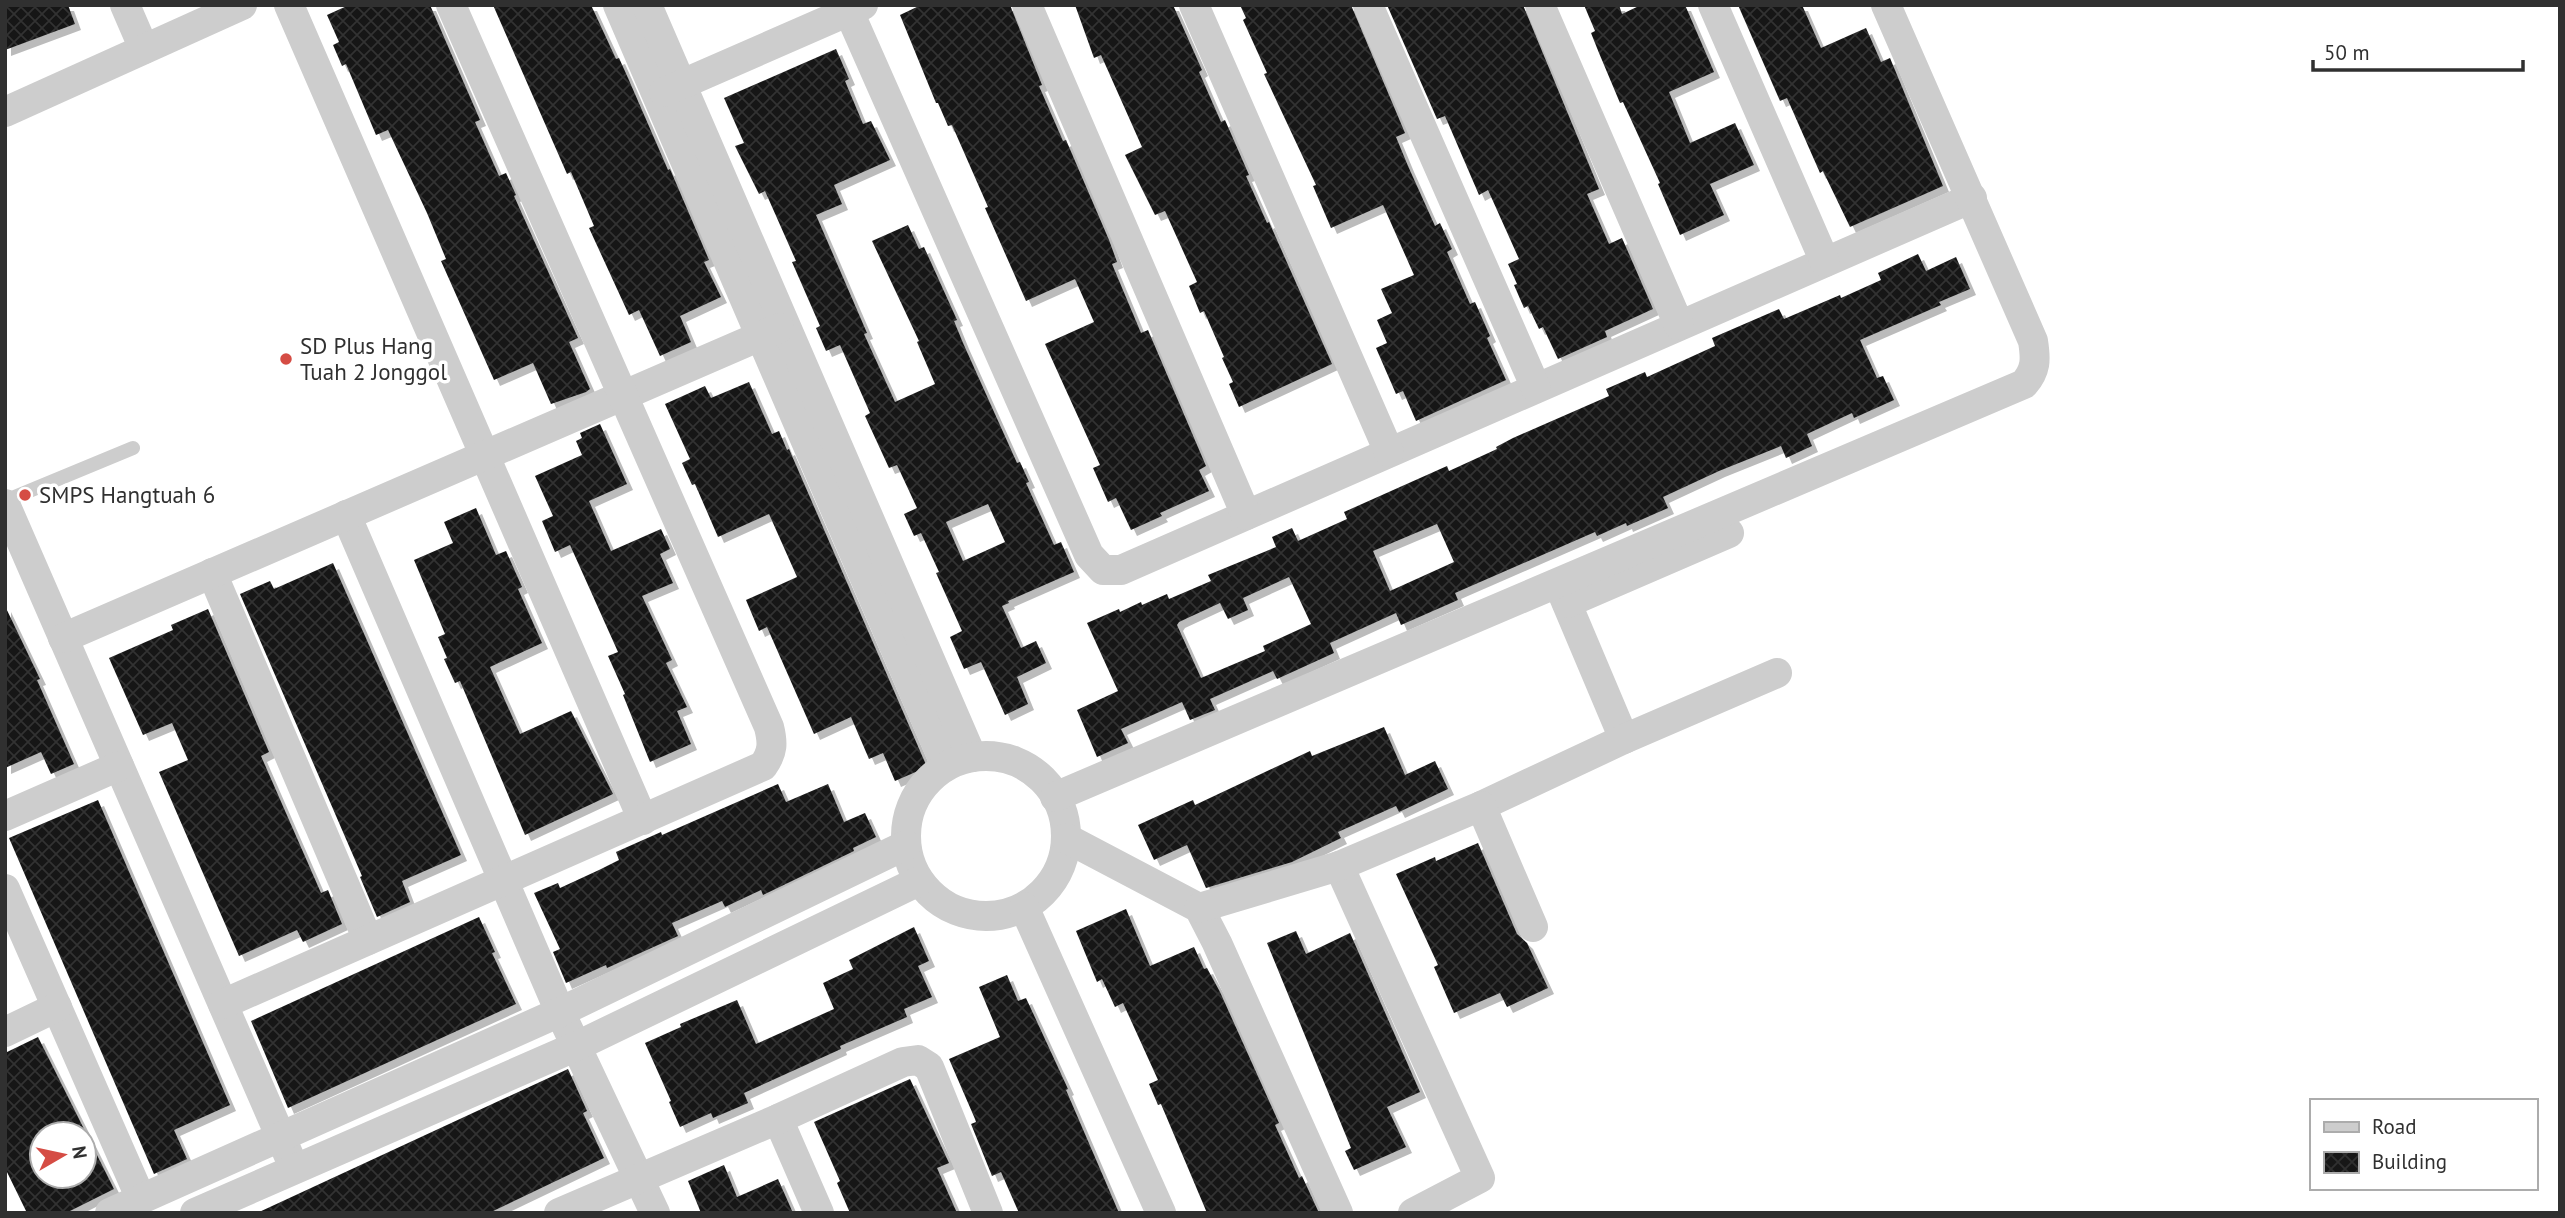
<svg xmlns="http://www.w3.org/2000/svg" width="2565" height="1218" font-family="'PT Sans',sans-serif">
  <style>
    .building { fill: url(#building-cross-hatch); fill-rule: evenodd; filter: url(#shadow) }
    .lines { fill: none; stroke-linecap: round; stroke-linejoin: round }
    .lane { stroke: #cdcdcd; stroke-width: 14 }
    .street { stroke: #cdcdcd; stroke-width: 30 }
    .poi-dot { fill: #d54c44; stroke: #fff; stroke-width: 2.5 }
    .labels { text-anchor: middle; stroke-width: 7; stroke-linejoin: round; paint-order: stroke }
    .poi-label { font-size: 23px; fill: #303030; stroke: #fff; text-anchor: start }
  </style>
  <defs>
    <pattern id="building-cross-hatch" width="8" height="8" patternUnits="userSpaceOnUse" patternTransform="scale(1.75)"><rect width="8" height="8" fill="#171717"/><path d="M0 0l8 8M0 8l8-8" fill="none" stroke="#303030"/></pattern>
    <filter id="shadow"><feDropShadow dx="6" dy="6" stdDeviation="0" flood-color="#0004"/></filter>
  </defs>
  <rect width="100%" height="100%" fill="#fff"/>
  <g class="building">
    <polygon points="5,5 68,5 75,24 5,50"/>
    <polygon points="349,5 430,5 480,120 475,122 499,176 506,173 516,195 514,196 578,338 569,342 590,389 586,392 551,404 533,363 494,380 441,261 446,259 427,213 388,130 376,135 346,64 342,66 333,45 339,42 327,15"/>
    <polygon points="493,5 591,5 616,59 619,58 628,78 668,170 670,169 709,260 704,262 721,297 680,316 691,342 660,356 639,310 629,315 589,228 594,226 571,172 567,174"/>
    <polygon points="921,5 1010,5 1042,85 1039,86 1063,141 1066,140 1109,240 1117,262 1112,264 1141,333 1148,330 1206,466 1199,470 1209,491 1160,513 1162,516 1131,530 1116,498 1108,502 1093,468 1100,465 1045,344 1094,322 1075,279 1026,301 985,208 988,207 952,125 948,126 938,103 936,103 900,15"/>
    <polygon points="1075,5 1173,5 1202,70 1199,72 1221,122 1225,120 1249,175 1246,176 1267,223 1269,222 1332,364 1239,407 1229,384 1233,382 1222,358 1224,357 1204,311 1200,313 1189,286 1197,282 1165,211 1155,215 1125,155 1142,147 1101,55 1094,58"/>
    <polygon points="1240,5 1351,5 1405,133 1396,137 1408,166 1435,226 1440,223 1452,249 1447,252 1470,304 1475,302 1490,336 1487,338 1506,380 1416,421 1403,391 1396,394 1376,348 1387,343 1377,320 1392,313 1381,289 1414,275 1383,205 1331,228 1313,186 1316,185 1264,74 1267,73 1243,20 1246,18"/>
    <polygon points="1387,5 1523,5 1599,189 1587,194 1609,244 1622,238 1653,309 1605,331 1607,337 1558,359 1543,327 1539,329 1528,306 1524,308 1514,285 1517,284 1508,264 1519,259 1488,190 1479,195 1445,116 1437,119"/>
    <polygon points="1584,5 1619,5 1622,14 1641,5 1685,5 1714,72 1669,92 1690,143 1735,123 1754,165 1710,184 1724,215 1680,235 1658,184 1660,183 1623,102 1620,103 1599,53 1591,33 1595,31"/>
    <polygon points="1738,5 1802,5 1821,48 1866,28 1881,62 1890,58 1943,186 1850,227 1823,171 1820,173 1787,98 1780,101"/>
    <path d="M836 49 849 79 845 81 863 124 871 121 890 160 834 185 842 204 816 215 867 333 864 334 895 402 935 384 917 342 919 341 872 241 908 225 919 249 924 247 957 320 954 321 963 343 1017 463 1020 462 1029 482 1026 483 1054 545 1061 542 1074 572 1008 601 1009 603 1002 606 1021 648 1036 641 1046 663 1017 677 1028 704 1005 715 981 662 964 669 950 637 962 631 936 573 939 572 921 533 914 536 904 514 917 508 897 465 889 468 865 416 870 413 840 345 826 351 816 328 820 326 792 262 796 261 765 191 759 194 735 146 744 143 724 98ZM988 504 1005 542 963 561 946 522Z"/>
    <path d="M1918 254 1926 271 1956 257 1970 289 1939 302 1941 305 1860 340 1877 378 1883 376 1894 400 1854 418 1852 413 1807 434 1812 446 1786 458 1781 446 1719 471 1663 497 1668 508 1627 526 1626 523 1597 536 1595 532 1455 593 1458 600 1401 625 1396 613 1330 643 1334 653 1277 679 1273 671 1210 699 1215 710 1190 720 1182 702 1121 729 1128 743 1097 757 1077 710 1118 691 1087 623 1119 609 1120 612 1141 602 1142 605 1167 594 1169 599 1211 581 1208 575 1276 547 1272 537 1292 528 1298 541 1347 519 1344 512 1447 466 1449 471 1497 449 1496 447 1513 438 1609 396 1606 389 1645 372 1647 377 1715 346 1712 338 1779 309 1784 319 1840 295 1841 298 1881 280 1878 273ZM1437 524 1454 562 1390 591 1373 551ZM1289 577 1311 624 1263 646 1265 651 1201 678 1177 625 1179 622 1220 603 1228 619 1248 610 1243 598Z"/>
    <polygon points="749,382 772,434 779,431 787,450 789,449 927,767 895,781 883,753 869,759 851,717 814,734 767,627 759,631 746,600 797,577 769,514 718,537 695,484 692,485 682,463 690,459 665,404 705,386 711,398"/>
    <polygon points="600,424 627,484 589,501 611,551 661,529 670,549 660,554 673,583 642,596 672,660 666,663 687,707 677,711 691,744 650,762 623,695 625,694 608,656 618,652 570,545 555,552 542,521 553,516 535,476 582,455 576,441 582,438 580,433"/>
    <polygon points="476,508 496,555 506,551 522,587 518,589 542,643 490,667 520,734 571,711 613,794 525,835 460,681 455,683 444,659 447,658 438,637 445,634 414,560 453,543 444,522"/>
    <polygon points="333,563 461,855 402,881 410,902 377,917 360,877 362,876 240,594 270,581 274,589"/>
    <polygon points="5,606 40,679 37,680 74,764 51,774 41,752 5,768"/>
    <polygon points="208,609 269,752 261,756 321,893 328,890 342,924 303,942 297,930 239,956 159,772 188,760 172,723 143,735 109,658 173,630 171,625"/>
    <polygon points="1384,727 1405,775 1435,761 1448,789 1399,812 1396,806 1338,832 1341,838 1292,862 1206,888 1187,845 1154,860 1138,825 1193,800 1195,805 1310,751 1312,756"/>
    <polygon points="778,784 786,802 828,784 844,822 865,813 876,837 853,848 854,851 763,895 761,890 725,907 722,901 672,923 678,936 607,968 606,965 566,983 553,952 560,949 534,893 558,883 560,888 599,870 619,860 616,852 661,832 662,835"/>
    <polygon points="98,800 230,1105 174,1130 187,1159 154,1174 9,838"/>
    <polygon points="1478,843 1517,934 1527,943 1548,988 1507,1007 1500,993 1454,1013 1434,967 1438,965 1396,874 1435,857 1436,861"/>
    <polygon points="1126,909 1150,966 1194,947 1204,969 1207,968 1220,992 1279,1123 1275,1125 1299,1178 1302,1176 1319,1213 1207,1213 1161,1104 1158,1105 1149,1084 1158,1080 1123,1003 1115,1007 1102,979 1097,982 1076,931"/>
    <polygon points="479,917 495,952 492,953 516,1004 288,1108 251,1021"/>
    <polygon points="914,927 929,961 918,966 932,997 904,1009 907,1017 840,1046 841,1049 744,1093 748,1103 713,1118 711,1113 680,1127 669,1102 671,1101 645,1043 681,1027 680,1024 737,1000 756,1044 834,1009 823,983 853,969 849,960"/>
    <polygon points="1296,931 1306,954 1350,933 1420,1092 1387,1107 1406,1147 1354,1170 1345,1151 1351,1148 1267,943"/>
    <polygon points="1007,975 1018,1001 1026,998 1068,1089 1066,1090 1119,1213 1019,1213 1001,1172 992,1176 971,1124 976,1122 975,1119 949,1059 1000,1037 979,987"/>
    <path d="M38 1037 114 1189 66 1213H27L5 1168V1053ZM42 1134H84V1176H42Z"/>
    <polygon points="568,1069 587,1111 583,1113 604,1158 489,1213 257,1213"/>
    <polygon points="910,1079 949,1163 937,1168 957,1213 850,1213 837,1183 840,1181 814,1122"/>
    <polygon points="724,1165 737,1197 778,1179 793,1213 701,1213 688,1181"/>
  </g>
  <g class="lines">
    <polyline class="lane" points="5,501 133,448"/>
    <g class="street">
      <polyline points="125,5 144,49"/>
      <polyline points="289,5 643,820"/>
      <polyline points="618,5 946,766"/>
      <polyline points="647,5 972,757"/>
      <polyline points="846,5 1089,555 1103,570 1121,570 1972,198"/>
      <polyline points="1027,5 1246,515"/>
      <polyline points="1194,5 1389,452"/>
      <polyline points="1368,5 1536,388"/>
      <polyline points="1540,5 1679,325"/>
      <polyline points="1713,5 1825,262"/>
      <polyline points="664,92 863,5"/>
      <polyline points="5,112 242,5"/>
      <polyline points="5,504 289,1156"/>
      <polyline points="346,515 560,1012 655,1213"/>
      <polyline points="212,573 368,940"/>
      <polyline points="1559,585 1624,739"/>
      <polyline points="1567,603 1729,533"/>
      <polyline points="63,638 779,328"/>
      <circle cx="986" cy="836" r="80"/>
      <path d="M1055 797 2024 384C2036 370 2036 360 2033 341L1886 5"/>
      <polyline points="1481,806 1624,739 1777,673"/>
      <polyline points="5,816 119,766"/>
      <polyline points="1066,838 1199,908 1217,943 1338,1213"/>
      <polyline points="1339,866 1480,1178 1413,1213"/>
      <polyline points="5,889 141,1199"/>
      <polyline points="1024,907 1161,1213"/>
      <polyline points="1199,908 1339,866 1481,806 1533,927"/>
      <path d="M223 1004 763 766C773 752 773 743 769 727L451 5"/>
      <polyline points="5,1032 57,1007"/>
      <polyline points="778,1119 819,1213"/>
      <polyline points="110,1213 560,1012 906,845"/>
      <polyline points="195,1213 577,1046 919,881"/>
      <polyline points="559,1213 778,1119 903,1062 918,1060 929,1067 988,1213"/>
    </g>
  </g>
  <g class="poi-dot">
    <circle cx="286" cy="359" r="7"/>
    <circle cx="25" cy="495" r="7"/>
  </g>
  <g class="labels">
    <g class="poi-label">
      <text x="300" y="354">SD Plus Hang<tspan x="300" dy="26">Tuah 2 Jonggol</tspan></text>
      <text x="39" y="503">SMPS Hangtuah 6</text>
    </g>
  </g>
  <rect width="2565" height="1218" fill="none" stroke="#303030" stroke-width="14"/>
  <rect x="2310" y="1099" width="228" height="91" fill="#ffffff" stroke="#acacac" stroke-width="2"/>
  <rect x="2324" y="1122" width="35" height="10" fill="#cdcdcd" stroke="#acacac" stroke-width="2"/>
  <text x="2372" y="1134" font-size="21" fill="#303030">Road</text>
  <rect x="2324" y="1152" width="35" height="21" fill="url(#building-cross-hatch)" stroke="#acacac" stroke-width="2"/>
  <text x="2372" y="1169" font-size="21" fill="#303030">Building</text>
  <g transform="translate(63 1155) rotate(81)"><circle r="33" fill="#ffffff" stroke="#acacac" stroke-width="2"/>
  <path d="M0-5L12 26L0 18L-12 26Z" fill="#d54c44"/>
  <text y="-10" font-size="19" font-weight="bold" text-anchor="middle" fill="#303030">N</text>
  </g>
  <path d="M2313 60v10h210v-10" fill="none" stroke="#303030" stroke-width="3.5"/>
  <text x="2324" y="60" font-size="21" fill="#303030" stroke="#ffffff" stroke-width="5" paint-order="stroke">50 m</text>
</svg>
